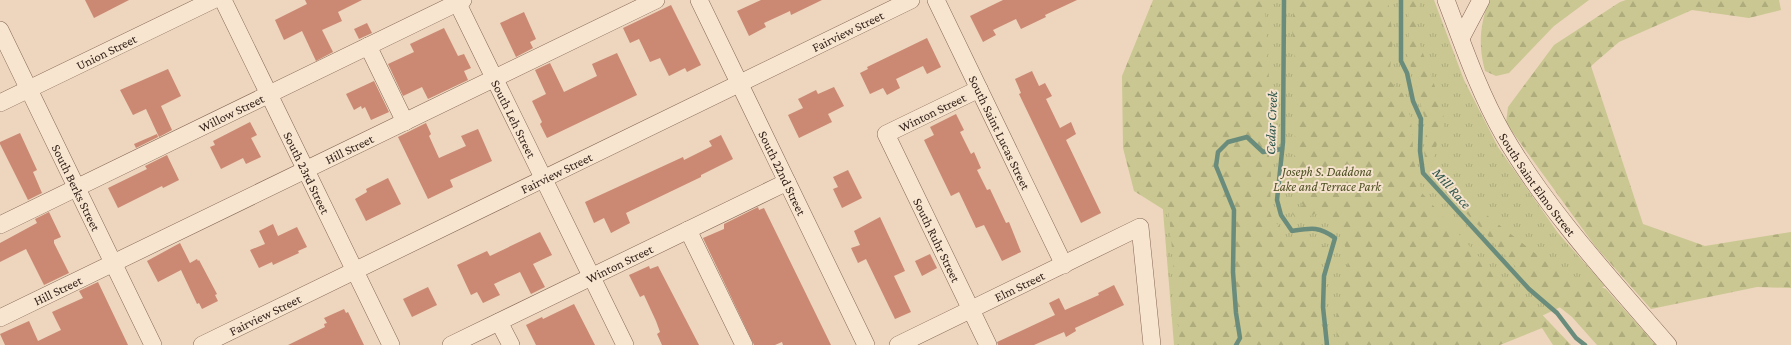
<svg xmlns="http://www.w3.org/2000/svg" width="1791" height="345" font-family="'Crimson Pro',serif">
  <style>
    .grass { fill: url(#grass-tufts) }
    .forest { fill: url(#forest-firs) }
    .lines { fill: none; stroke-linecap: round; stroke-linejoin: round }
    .stream { stroke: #698c7c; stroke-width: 4.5 }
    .building { fill: #cb8873 }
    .minor-casing { stroke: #856757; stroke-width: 18 }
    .minor { stroke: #f8e5d0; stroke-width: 17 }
    .labels { text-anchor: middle; stroke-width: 4; stroke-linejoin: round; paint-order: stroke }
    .street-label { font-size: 13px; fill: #34231b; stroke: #f5e2cd }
    .park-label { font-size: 13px; font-style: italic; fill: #4d5022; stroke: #f5e2cd }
    .water-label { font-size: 14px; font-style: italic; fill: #2b544a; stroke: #f5e2cd }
  </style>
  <defs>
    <pattern id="grass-tufts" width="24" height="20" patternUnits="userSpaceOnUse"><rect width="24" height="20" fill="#cac792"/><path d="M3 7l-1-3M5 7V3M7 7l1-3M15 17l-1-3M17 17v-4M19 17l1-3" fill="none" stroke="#aeab7d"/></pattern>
    <pattern id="forest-firs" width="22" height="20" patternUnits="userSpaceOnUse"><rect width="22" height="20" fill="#cac792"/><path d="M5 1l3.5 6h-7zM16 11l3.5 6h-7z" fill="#aeab7d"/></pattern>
  </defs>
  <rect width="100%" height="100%" fill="#edd6bd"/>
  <polygon class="grass" points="1165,0 1434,0 1464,80 1498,147 1558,233 1605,286 1480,345 1174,345 1160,174"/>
  <g class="forest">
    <polygon points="1153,0 1264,0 1272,126 1269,156 1271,172 1270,213 1273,220 1282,229 1283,238 1306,238 1326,247 1318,270 1320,345 1180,345 1169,213 1134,191 1123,148 1122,76"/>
    <polygon points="1294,0 1371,0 1377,3 1378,0 1388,0 1393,38 1389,80 1403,94 1411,120 1414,161 1422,193 1488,267 1529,301 1571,345 1553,345 1542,328 1500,345 1339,345 1335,323 1349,257 1335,220 1316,213 1298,222 1292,213 1303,205 1295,194 1294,146 1298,94 1292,29"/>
    <polygon points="1408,0 1421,0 1416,21 1420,45 1443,109 1444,128 1437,143 1431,171 1441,183 1475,206 1554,268 1606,289 1656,345 1597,345 1572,317 1533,286 1480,227 1433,180 1426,169 1424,150 1427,127 1406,49 1409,37"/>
    <path d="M1489 0H1589L1554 26 1509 73 1496 76 1485 71C1478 45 1480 25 1489 0Z"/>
    <polygon points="1626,0 1779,0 1781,10 1749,18 1692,10 1619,42 1591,66 1643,224 1705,246 1791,232 1791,288 1757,287 1651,309 1595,246 1506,123 1508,107 1554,45 1620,2"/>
  </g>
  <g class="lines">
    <g class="stream">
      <path d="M1284 0 1283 142 1277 200 1281 215 1292 231C1311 228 1319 226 1335 238L1324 276 1323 307 1327 345"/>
      <polyline points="1401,0 1401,61 1407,73 1413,101 1421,119 1420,151 1423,173 1529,289 1557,313 1576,338 1585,345"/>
      <polyline points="1236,345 1240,338 1236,313 1233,272 1234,210 1216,166 1218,152 1228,142 1247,137 1263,152 1282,149"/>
    </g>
  </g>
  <g class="building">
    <polygon points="85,0 129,0 94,18"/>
    <polygon points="305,0 362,0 338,12 342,21 322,30 333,52 316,61 302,31 284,40 275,20 307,4"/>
    <polygon points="761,0 822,0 791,15 790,11 764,23 766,27 749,36 737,11"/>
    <polygon points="1003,0 1077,0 1045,15 1046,17 1021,29 1016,19 993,30 996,35 983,42 970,16"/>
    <polygon points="671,5 701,65 687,72 685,68 669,76 660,58 650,62 639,39 630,43 623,28"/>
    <polygon points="524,12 536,39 530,42 533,48 516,57 500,23"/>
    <polygon points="367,23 372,33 359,39 354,29"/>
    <polygon points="444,28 458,56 464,54 471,68 464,71 468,80 428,99 422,87 403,96 388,64 414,52 410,44"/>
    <polygon points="927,38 941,67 927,74 923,66 896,79 900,88 887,95 883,88 870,94 860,73 868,69 867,67"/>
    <polygon points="617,53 637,95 547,138 540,124 542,122 532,101 546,94 535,70 550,63 564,92 597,76 592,64"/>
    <polygon points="168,69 181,96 161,106 172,130 159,137 146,109 133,115 120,90"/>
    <polygon points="1032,71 1039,86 1045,83 1052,96 1046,99 1060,128 1071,122 1076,134 1066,140 1101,213 1081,223 1019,94 1021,93 1015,79"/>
    <polygon points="374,81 389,112 371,120 365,107 362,109 361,106 354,110 346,94"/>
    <polygon points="834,87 844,106 828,114 832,122 799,138 788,115 803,108 798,99 816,90 818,94"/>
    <polygon points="956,114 964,130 960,132 971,154 974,152 981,168 977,170 987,190 990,189 1006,223 1009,222 1021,252 1002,261 984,225 976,228 959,192 951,196 924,140 934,135 930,127"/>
    <polygon points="250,122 257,135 251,138 261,157 246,164 243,158 221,169 210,147 215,145 213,141"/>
    <polygon points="426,123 431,134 429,136 439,158 466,146 461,136 478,129 492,161 450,180 453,187 428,199 398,137"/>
    <polygon points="20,133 37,170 33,172 42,193 28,200 0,144 0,142"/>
    <polygon points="157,134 158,137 136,148 134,144"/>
    <polygon points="721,135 733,159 701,175 701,177 626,213 630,223 611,233 604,218 594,223 585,202 683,157 684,160 712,146 709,141"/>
    <polygon points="167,155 179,180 163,188 162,186 118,208 108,188 147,169 145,166"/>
    <polygon points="848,170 862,198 842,208 833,189 838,187 833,177"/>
    <polygon points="388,178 401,204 366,221 355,199 367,192 366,189"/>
    <polygon points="758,207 759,210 764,208 831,345 783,345 782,342 775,345 754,345 703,238 724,229 724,224"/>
    <polygon points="49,212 61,237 54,240 54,243 69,273 44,285 26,249 0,262 0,243 37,223 35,219"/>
    <polygon points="880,217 905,271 894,276 911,312 895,319 866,259 858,263 851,248 860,245 854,231"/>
    <polygon points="273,224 278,236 297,227 307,247 298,251 299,253 273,265 272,262 259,268 250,250 265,244 259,231"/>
    <polygon points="540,232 552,255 533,264 545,287 531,294 520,272 494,284 500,295 483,303 477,292 471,295 457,265 487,251 490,256"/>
    <polygon points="180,243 190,263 197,259 198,261 199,260 217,294 215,295 218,301 202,309 199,303 197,304 181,270 158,282 147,261"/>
    <polygon points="930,254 937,268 922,276 915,261"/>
    <polygon points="649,266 650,269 658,266 699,345 662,345 657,334 660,332 656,321 644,295 640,297 629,275"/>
    <polygon points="98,282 128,345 5,345 0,334 29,321 38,341 61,330 52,312 83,298 79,291"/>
    <polygon points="1114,285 1124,305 1075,328 1076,331 1066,337 1064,332 1034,345 998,345 997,342 1055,315 1049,303 1059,298 1065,310 1099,295 1098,293"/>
    <polygon points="428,287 437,305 412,317 403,299"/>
    <polygon points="574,304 595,345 536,345 526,325 542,317 543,319"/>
    <polygon points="344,309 346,313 348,312 364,345 288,345 325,327 324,324 327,323 324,318"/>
  </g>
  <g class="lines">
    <defs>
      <g id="minor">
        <path id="s1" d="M223 0 391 345"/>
        <path id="s2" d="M456 0 625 345"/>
        <path id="s3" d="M699 0 866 345"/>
        <path id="s4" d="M936 0 1064 265"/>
        <path id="s5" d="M1446 0C1463 45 1479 92 1503 134 1547 210 1611 279 1668 345"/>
        <path id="s6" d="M0 30 153 345"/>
        <polyline points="1461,38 1481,0"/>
        <polyline points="368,46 405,122"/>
        <path id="s7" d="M979 89 886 134 988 345"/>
        <path id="s8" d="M0 103 213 0"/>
        <path id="s9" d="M0 225 463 0"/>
        <polyline points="688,230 744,345"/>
        <path id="s10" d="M0 318 656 0"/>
        <polyline points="499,322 511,345"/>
        <path id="s11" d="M202 345 911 0"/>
        <path id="s12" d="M451 345 787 182"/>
        <path id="s13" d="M898 345 1140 227 1152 345"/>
      </g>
    </defs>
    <use href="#minor" class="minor-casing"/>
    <use href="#minor" class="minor"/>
  </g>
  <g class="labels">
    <g class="street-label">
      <text dy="5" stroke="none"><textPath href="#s11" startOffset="718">Fairview Street</textPath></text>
      <text dy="5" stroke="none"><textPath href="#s8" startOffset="118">Union Street</textPath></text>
      <text dy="5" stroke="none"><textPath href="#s9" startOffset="257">Willow Street</textPath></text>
      <text transform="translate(932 112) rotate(-26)" y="5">Winton Street</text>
      <text dy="5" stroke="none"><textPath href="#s2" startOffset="132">South Leh Street</textPath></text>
      <text dy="5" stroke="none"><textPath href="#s4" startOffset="147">South Saint Lucas Street</textPath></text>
      <text dy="5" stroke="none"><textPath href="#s10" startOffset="388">Hill Street</textPath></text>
      <text dy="5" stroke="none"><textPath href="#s1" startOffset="192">South 23rd Street</textPath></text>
      <text dy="5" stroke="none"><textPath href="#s11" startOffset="394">Fairview Street</textPath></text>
      <text dy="5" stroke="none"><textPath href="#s3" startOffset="192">South 22nd Street</textPath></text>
      <text dy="5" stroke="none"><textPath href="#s5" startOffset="207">South Saint Elmo Street</textPath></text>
      <text dy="5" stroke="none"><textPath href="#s6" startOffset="175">South Berks Street</textPath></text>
      <text dy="5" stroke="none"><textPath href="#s7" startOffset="221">South Ruhr Street</textPath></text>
      <text dy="5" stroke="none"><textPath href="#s12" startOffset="187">Winton Street</textPath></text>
      <text dy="5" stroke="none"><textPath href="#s13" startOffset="135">Elm Street</textPath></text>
      <text dy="5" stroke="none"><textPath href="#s10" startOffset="64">Hill Street</textPath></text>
      <text dy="5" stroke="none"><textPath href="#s11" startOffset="70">Fairview Street</textPath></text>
    </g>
    <g class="park-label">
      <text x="1327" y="176">Joseph S. Daddona<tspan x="1327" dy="15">Lake and Terrace Park</tspan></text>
    </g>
    <g class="water-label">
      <text transform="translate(1271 123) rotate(-88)" y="5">Cedar Creek</text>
      <text transform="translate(1452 188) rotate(48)" y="5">Mill Race</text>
    </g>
  </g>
</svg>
